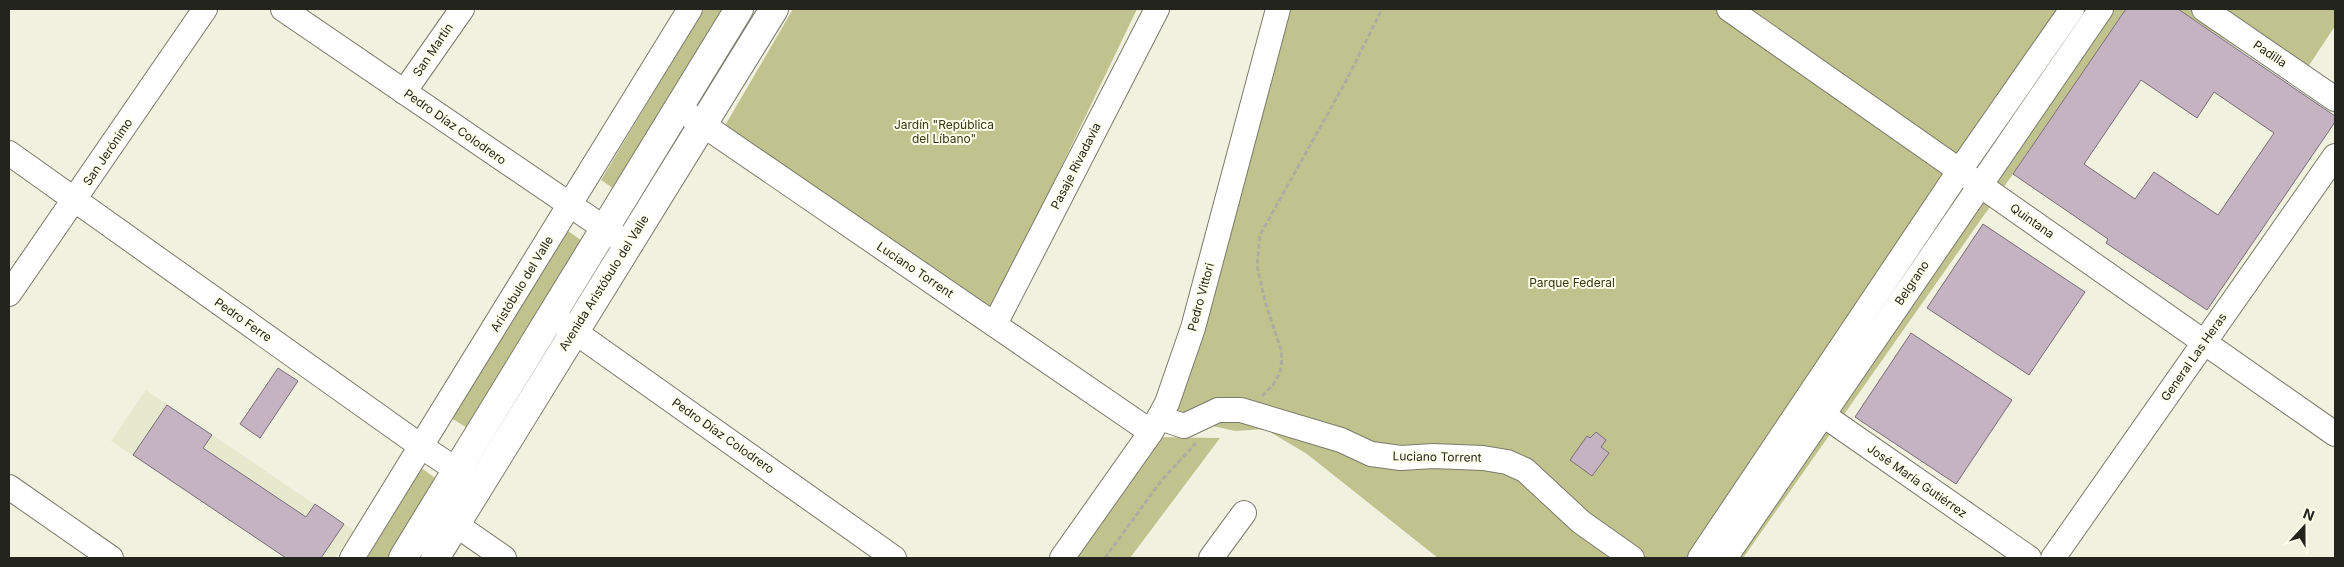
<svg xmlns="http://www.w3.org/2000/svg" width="2344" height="567" font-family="Inter,sans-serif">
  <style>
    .built { fill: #e7e9ce }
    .green { fill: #c1c38f }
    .building { fill: #c4b4c1; stroke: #7b6d79; fill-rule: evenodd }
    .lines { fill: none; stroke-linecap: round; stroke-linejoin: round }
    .minor-casing { stroke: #7a7b6a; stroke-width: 26 }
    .major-casing { stroke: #7a7b6a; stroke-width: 30 }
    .path { stroke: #adae9f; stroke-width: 3; stroke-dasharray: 5 2.5; stroke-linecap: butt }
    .minor { stroke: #fff; stroke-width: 24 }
    .major { stroke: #fff; stroke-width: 28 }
    .labels { text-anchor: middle; stroke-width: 4; stroke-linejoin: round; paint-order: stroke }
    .street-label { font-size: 12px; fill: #23241d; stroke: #fdffeb }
    .park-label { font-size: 12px; fill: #353513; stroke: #fdffeb }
  </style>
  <rect width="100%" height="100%" fill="#f0f1de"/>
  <polygon class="built" points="146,390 354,531 335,558 286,558 111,441"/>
  <g class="green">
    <polygon points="704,9 725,9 617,191 601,180"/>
    <polygon points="793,9 1137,9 992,311 723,129"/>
    <polygon points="1285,9 2126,9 2013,174 1743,558 1438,558 1307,454 1265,429 1235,431 1168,416"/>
    <polygon points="2178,9 2335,9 2335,26 2306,70 2242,51"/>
    <polygon points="568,231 585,243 469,429 451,418"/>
    <polygon points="1156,437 1220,438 1130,558 1068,558"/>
    <polygon points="421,468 438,480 388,558 364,558"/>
  </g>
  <g class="building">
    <path d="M2126 9H2178L2335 116V122L2207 310 2106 243 2108 239 2013 174ZM2141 80 2197 118 2214 92 2274 133 2218 215 2154 172 2135 199 2084 164Z"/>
    <polygon points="1983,224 2085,292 2029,375 1927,308"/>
    <polygon points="1911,333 2012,400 1956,484 1855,417"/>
    <polygon points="278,368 298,381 260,438 240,424"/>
    <polygon points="167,405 212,435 203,448 306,517 315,504 344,524 321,558 286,558 133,455"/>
    <polygon points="1596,432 1606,440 1601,447 1609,453 1592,476 1570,460 1587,436 1590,438"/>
  </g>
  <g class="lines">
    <defs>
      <g id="minor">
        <polyline points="283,9 620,239"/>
        <polyline points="1729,9 2335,434"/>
        <polyline points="2204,9 2335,99"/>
        <polyline points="404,92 462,9"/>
        <polyline points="689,115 1151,432"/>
        <polyline points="9,153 422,447 472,480"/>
        <polyline points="9,294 205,9"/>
        <polyline points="561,322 894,558"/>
        <polyline points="995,324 1157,9"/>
        <polyline points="1809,405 2029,558"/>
        <polyline points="1160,418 1184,426 1218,410 1241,410 1341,440 1371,454 1401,458 1433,456 1483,458 1507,462 1525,470 1581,522 1632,558"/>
        <polyline points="9,487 111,558"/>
        <polyline points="442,515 504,558"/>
        <polyline points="352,558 690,9"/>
        <polyline points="1062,558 1151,432 1167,403 1193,328 1278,9"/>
        <polyline points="1211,558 1244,513"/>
        <polyline points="1700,558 1960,170 2072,9"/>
        <polyline points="1725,558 2101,9"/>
        <polyline points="2053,558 2335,156"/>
      </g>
      <g id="major">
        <polyline points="403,558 739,9"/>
        <polyline points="435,558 774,9"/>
      </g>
    </defs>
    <use href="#minor" class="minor-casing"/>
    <use href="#major" class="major-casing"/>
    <g class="path">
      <polyline points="1262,396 1273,385 1280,373 1282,359 1281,350 1265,301 1257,266 1260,235 1346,81 1382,9"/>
      <polyline points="1105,558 1161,481 1196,443"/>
    </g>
    <use href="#minor" class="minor"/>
    <use href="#major" class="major"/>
  </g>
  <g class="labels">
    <g class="street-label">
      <text transform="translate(433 50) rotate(-56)" y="4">San Martín</text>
      <text transform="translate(2270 54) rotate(34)" y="4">Padilla</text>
      <text transform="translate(455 127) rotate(35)" y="4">Pedro Díaz Colodrero</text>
      <text transform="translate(108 152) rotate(-56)" y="4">San Jerónimo</text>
      <text transform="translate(1076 166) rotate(-63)" y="4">Pasaje Rivadavia</text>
      <text transform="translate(2032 221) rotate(35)" y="4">Quintana</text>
      <text transform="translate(915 270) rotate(34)" y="4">Luciano Torrent</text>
      <text transform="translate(604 283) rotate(-58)" y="4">Avenida Aristóbulo del Valle</text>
      <text transform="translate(1912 283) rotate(-56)" y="4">Belgrano</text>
      <text transform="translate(522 284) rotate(-59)" y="4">Aristóbulo del Valle</text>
      <text transform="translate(1201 297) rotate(-75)" y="4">Pedro Vittori</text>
      <text transform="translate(243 320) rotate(35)" y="4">Pedro Ferre</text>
      <text transform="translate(2194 357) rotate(-55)" y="4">General Las Heras</text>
      <text transform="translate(723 436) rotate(35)" y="4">Pedro Díaz Colodrero</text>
      <text transform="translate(1437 457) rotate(1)" y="4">Luciano Torrent</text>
      <text transform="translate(1917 481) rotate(35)" y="4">José María Gutiérrez</text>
    </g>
    <g class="park-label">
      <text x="944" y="129">Jardín "República<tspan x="944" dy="14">del Líbano"</tspan></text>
      <text x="1572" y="287">Parque Federal</text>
    </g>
  </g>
  <rect width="2344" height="567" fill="none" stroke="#23241d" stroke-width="20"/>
  <g transform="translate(2304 527) rotate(21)" stroke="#fdffeb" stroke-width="4" paint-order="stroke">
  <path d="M0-4L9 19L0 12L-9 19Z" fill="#23241d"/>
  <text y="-8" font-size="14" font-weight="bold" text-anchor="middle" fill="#23241d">N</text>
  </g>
</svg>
